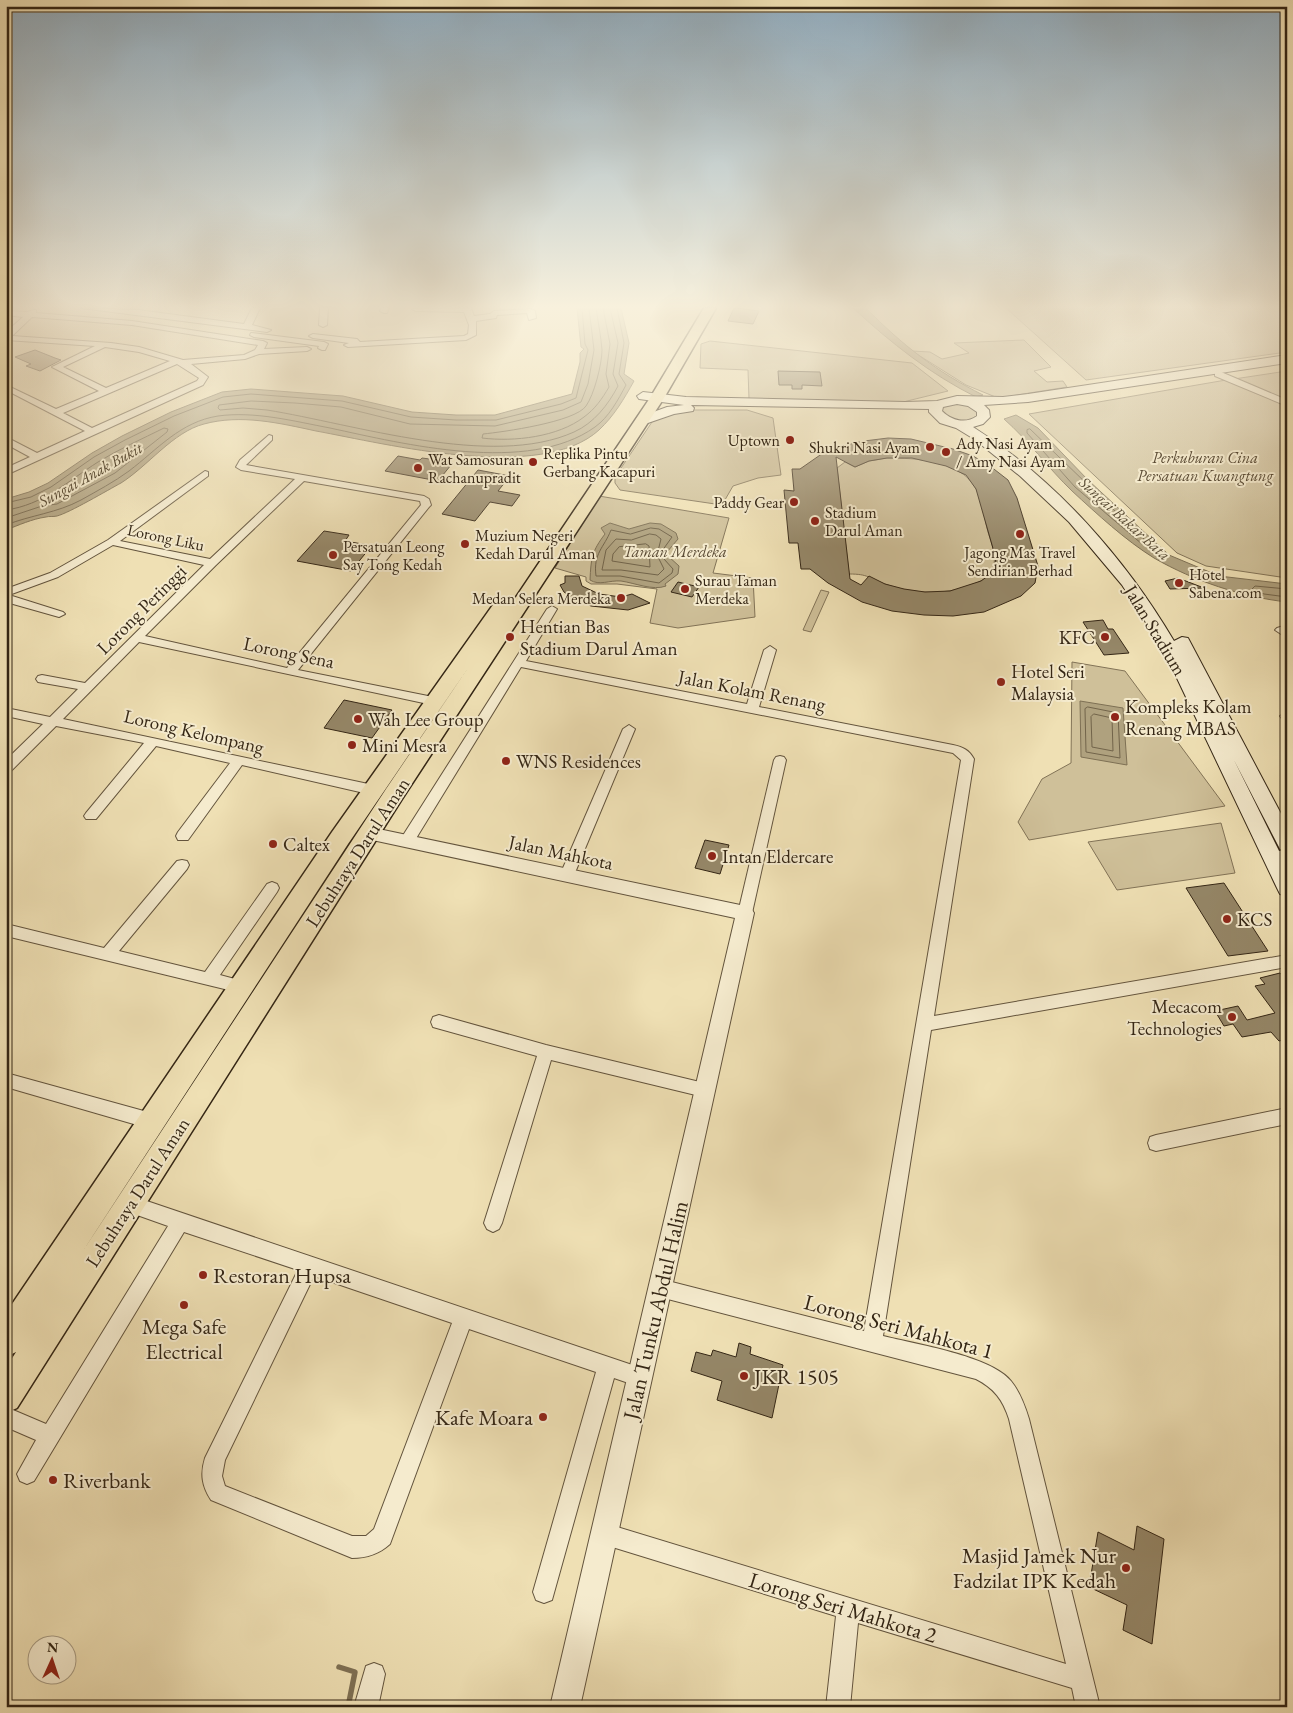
<svg xmlns="http://www.w3.org/2000/svg" width="1293" height="1713" font-family="'EB Garamond',serif">
  <style>
    .green { fill: #cfc099; stroke: #827357 }
    .water { fill: #afa17e; stroke: #7e7054 }
    .lines { fill: none; stroke-linecap: round; stroke-linejoin: round }
    .shore { stroke: #72644a; stroke-width: 1 }
    .stream { stroke: #7e7054; stroke-width: 5.5 }
    .building { fill: #958768; stroke: #342615; fill-rule: evenodd }
    .minor-casing { stroke: #63543d; stroke-width: 2 }
    .tertiary-casing { stroke: #63543d; stroke-width: 2 }
    .secondary-casing { stroke: #342615; stroke-width: 2 }
    .primary-casing { stroke: #342615; stroke-width: 3 }
    .minor { fill: #f5ebce; fill-rule: evenodd }
    .tertiary { fill: #f5ebce; fill-rule: evenodd }
    .secondary { fill: #f5ebce; fill-rule: evenodd }
    .primary { fill: #efe0b4; fill-rule: evenodd }
    .poi-dot { fill: #8f2418; stroke: #f5ebce; stroke-width: 2 }
    .labels { text-anchor: middle; stroke-width: 4; stroke-linejoin: round; paint-order: stroke }
    .far-poi-label { font-size: 16px; fill: #342615; stroke: #f5ebce; text-anchor: start }
    .far-park-label { font-size: 16px; font-style: italic; fill: #5b4c36; stroke: #f5ebce }
    .far-water-label { font-size: 16px; font-style: italic; fill: #594b34; stroke: #f5ebce }
    .far-street-label { font-size: 16px; fill: #342615; stroke: #f5ebce }
    .street-label { font-size: 19px; fill: #342615; stroke: #f5ebce }
    .poi-label { font-size: 19px; fill: #342615; stroke: #f5ebce; text-anchor: start }
    .near-poi-label { font-size: 22px; fill: #342615; stroke: #f5ebce; text-anchor: start }
    .near-street-label { font-size: 22px; fill: #342615; stroke: #f5ebce }
  </style>
  <rect width="100%" height="100%" fill="#efe0b4"/>
  <filter id="stains"><feTurbulence type="fractalNoise" baseFrequency=".004" numOctaves="4"/><feColorMatrix values="0 0 0 0 .2 0 0 0 0 .09 0 0 0 0 .02 0 0 0 .5 -.17"/></filter>
  <radialGradient id="worn" r=".72"><stop offset=".6" stop-color="#630" stop-opacity="0"/><stop offset="1" stop-color="#630" stop-opacity=".3"/></radialGradient>
  <g class="green">
    <polygon points="1006,308 1285,308 1287,310 1287,352 1086,380"/>
    <polygon points="1024,340 1051,367 1034,371 1047,382 1063,381 1067,387 998,398 966,385 912,351 930,352 942,359 969,353 954,343"/>
    <polygon points="710,341 912,363 948,391 899,403 749,399 748,370 700,368 701,344"/>
    <polygon points="1287,371 1287,401 1234,379"/>
    <polygon points="1226,380 1287,405 1287,578 1206,566 1177,553 1029,414"/>
    <polygon points="963,402 981,414 971,422 946,419 939,407"/>
    <polygon points="683,410 747,410 773,418 781,475 758,478 733,486 722,505 620,490 615,483 615,477 654,419"/>
    <path d="M887 458C915 458 959 460 975 487 983 499 984 518 988 532 993 548 999 561 989 576 959 596 918 596 885 584 868 578 869 574 849 574L837 468 845 462 855 467 869 461Z"/>
    <polygon points="599,496 729,518 713,573 753,578 755,617 678,628 650,623 657,589 617,584 591,584 586,581 586,577 555,568"/>
    <polygon points="821,590 829,592 811,632 803,630"/>
    <polygon points="1072,662 1125,671 1225,806 1029,840 1018,822 1042,779 1071,763"/>
    <polygon points="1221,823 1235,873 1117,890 1088,842"/>
  </g>
  <g class="water">
    <path d="M577 308H621L629 343 624 374 634 381C624 399 614 416 599 430 541 483 387 444 316 431 279 423 241 414 204 424 173 432 148 466 121 483 108 490 69 513 57 516 53 517 49 516 46 517 32 519 19 525 6 530V499L29 492 48 483 92 453 122 436 171 412 222 392 251 389 343 396 412 412 456 415H495L572 394 580 362V353L584 349 581 347Z"/>
    <path d="M853 308H866C902 345 937 372 983 395L976 397C930 374 891 343 853 308Z"/>
    <path d="M1016 415 1038 428 1088 480 1169 555 1219 576 1287 584V602C1242 597 1194 581 1154 558 1125 540 1097 514 1072 491 1048 468 1029 441 1004 419Z"/>
    <path d="M610 523 629 529 650 523 661 524 676 533 678 539 667 552 668 556 679 566 678 574 665 584 666 586C653 591 635 583 621 581 610 580 599 586 590 580 591 558 592 551 605 534L601 528Z"/>
    <polygon points="1080,701 1123,708 1127,765 1081,757"/>
  </g>
  <g class="lines">
    <g class="shore">
      <path d="M589 308 594 350 588 384 581 402 563 410 495 426 410 424 341 407 295 403 251 401 219 405 218 408 220 410 243 408 267 410C354 424 492 469 574 432 594 423 608 405 618 386L613 374 618 343 610 308"/>
      <path d="M596 308C598 322 601 336 602 350 602 364 594 395 586 406 575 422 503 432 483 434L482 438C514 442 558 437 584 417 595 409 602 399 609 387L606 374 610 344 603 308"/>
      <polygon points="1030,429 1145,540 1145,543 1142,544 1075,487 1027,433 1027,430"/>
      <polyline points="6,503 31,497 51,487 94,457 125,440 174,416 223,397 251,394 342,401 411,417 456,420 496,420 561,404 576,398 588,350 585,344 582,308"/>
      <path d="M6 510C43 505 68 481 98 462 119 449 142 439 164 428L168 429 167 432 115 473 57 504 42 506 6 518"/>
      <path d="M6 525C31 515 57 513 81 500 97 491 114 482 129 471 158 449 180 422 218 416 255 411 293 421 330 428 404 444 528 475 595 427 609 417 618 400 626 385L619 374 624 343 617 308"/>
      <path d="M651 528 659 529 672 537 662 551 664 559 673 569 672 573 659 583 620 576H596C593 553 604 548 611 530L630 534Z"/>
      <polygon points="650,534 656,535 661,539 657,555 664,569 658,575 621,570 602,570 606,550 616,539 631,540"/>
      <polygon points="646,544 649,546 650,567 612,561 613,554 619,547"/>
      <polyline points="1287,589 1255,586 1252,589 1264,594 1287,597"/>
      <polygon points="1088,707 1118,713 1120,758 1086,752 1085,709"/>
      <polygon points="1094,714 1112,718 1113,751 1092,747 1091,717"/>
    </g>
    <polyline class="stream" points="339,1667 355,1672 348,1707"/>
  </g>
  <g class="building">
    <polygon points="734,308 737,308 759,311 753,324 728,321"/>
    <polygon points="35,350 55,358 61,360 40,371 26,366 31,364 15,357"/>
    <polygon points="778,371 820,372 822,386 802,385 802,389 792,389 792,385 779,385"/>
    <path d="M888 438 911 439 953 449 973 456 990 466 1008 480 1017 498 1038 566 1035 583 1021 596 984 612 953 616 924 615 892 611 862 602 828 583 810 569H801L798 543H789L784 490 794 491 792 469H800L823 453 841 446 864 441ZM836 457 855 467 869 461 887 458H912L946 466 966 475 976 489 996 559 992 573 981 581 950 591 925 592 904 589 885 584 869 576 861 585 850 579Z"/>
    <polygon points="398,456 420,460 422,458 437,460 435,463 451,465 438,481 385,471"/>
    <polygon points="478,470 510,476 498,491 520,495 512,506 490,502 475,521 442,514"/>
    <polygon points="324,531 349,535 345,541 368,545 366,548 369,549 351,571 297,561"/>
    <polygon points="565,576 579,576 582,586 599,594 621,597 632,594 650,603 628,610 591,606 574,599 564,592 560,585 565,583"/>
    <polygon points="1178,578 1204,588 1170,589 1165,581"/>
    <polygon points="678,582 699,587 692,597 671,592"/>
    <polygon points="1103,620 1108,629 1113,629 1129,653 1104,655 1083,622"/>
    <polygon points="344,700 392,710 372,738 324,728"/>
    <polygon points="705,840 729,845 720,874 695,868"/>
    <polygon points="1224,883 1268,951 1228,956 1186,888"/>
    <polygon points="1280,973 1287,981 1287,1039 1279,1041 1271,1032 1242,1037 1233,1024 1224,1026 1215,1011 1238,1006 1247,1020 1275,1013 1255,986 1265,984 1260,978"/>
    <polygon points="739,1343 751,1347 750,1354 783,1365 772,1418 717,1400 722,1381 691,1371 696,1352 711,1356 713,1350 736,1357"/>
    <polygon points="1137,1526 1164,1539 1152,1644 1123,1630 1127,1605 1089,1587 1098,1532 1134,1550"/>
  </g>
  <g class="lines">
    <defs>
      <g id="minor">
        <polygon points="81,308 138,310 244,324 252,308 260,308 252,325 271,330 267,332"/>
        <polygon points="320,308 328,308 327,325 323,327 319,325"/>
        <polygon points="381,308 389,308 387,313 384,313 380,311"/>
        <polygon points="471,308 474,316 490,314 494,311 531,309 535,311 536,318 529,320 527,313 497,315 496,318 476,321 476,335 466,340 348,347 344,345 349,343 313,338 309,336 313,334 357,339 360,342 464,336 468,334 469,325 464,312 416,311 412,309"/>
        <path d="M33 310H36V313L132 321 263 341 267 343 264 349 307 347 311 349 307 351 259 354 245 359 191 364 208 377 203 385 6 475V468L30 457 6 444V437L37 453 85 431 6 390V385L56 409 99 391 52 367 95 346 6 340V332L23 317 6 315V311L28 312ZM32 317 132 325 258 345 255 350 244 355 183 360 139 347 111 343 12 336ZM105 347 139 352 170 361 106 388 63 367ZM177 364 199 378 197 381 92 428 63 413Z"/>
        <polygon points="251,333 324,342 328,344 325,350 322,350 318,348 319,346 254,337 250,335"/>
        <polygon points="1215,372 1221,372 1287,400 1287,406 1215,376"/>
        <path d="M269 435 272 436V440L246 465 424 496 429 499 431 505 429 507 298 670 433 697 439 701 437 704 433 705 139 642 63 719 373 785 378 787 380 790 378 793 373 795 242 765 188 840H178L176 836 178 832 230 763 156 746 96 819H86L84 816 86 813 144 743 56 726 11 771 6 772V760L43 724 6 716V708L50 717 78 689 38 682 36 679 38 676 42 675 85 683 204 565 113 545 58 577 9 595 63 612 65 614 59 617 6 602V589L50 573 108 540 205 471 208 472V476L120 541 210 559 295 479 241 470 236 467 240 460ZM304 481 420 501 421 505 287 668 145 636 216 565Z"/>
        <path d="M552 606 557 609 526 661 747 704 764 650 770 646 776 650 759 707 953 745C963 747 969 750 974 759L934 1016 1287 955V967L931 1030 883 1336C915 1344 991 1356 1011 1381 1020 1392 1025 1406 1029 1419L1100 1707H1076L1072 1688 858 1623 850 1707H826L836 1616 596 1542 593 1534 596 1526 604 1523 1066 1664 1009 1419C1003 1400 994 1388 976 1379L660 1297 653 1295 651 1288 653 1281 660 1279 864 1331 961 760 953 753 521 667 412 845 407 846 402 845 400 841 402 837 547 609Z"/>
        <polygon points="1287,625 1287,632 1281,634 1275,630 1277,628"/>
        <polygon points="1286,712 1287,712 1287,721 1283,720 1280,716"/>
        <polygon points="629,725 635,729 574,875 572,879 567,880 562,879 560,875 623,729"/>
        <polygon points="780,756 784,757 786,760 752,913 750,917 745,919 740,917 738,913 774,760 776,757"/>
        <polygon points="1271,851 1287,851 1287,861 1266,860 1264,856 1266,852"/>
        <polygon points="182,860 187,861 189,865 187,869 119,951 205,972 267,884 272,882 277,884 279,888 277,892 220,975 246,982 249,987 246,992 241,993 6,936 6,924 104,948 177,861"/>
        <polygon points="439,1015 546,1045 704,1083 710,1085 712,1090 710,1095 704,1097 551,1060 502,1223 499,1229 493,1232 487,1229 484,1223 537,1056 433,1027 431,1022 433,1017"/>
        <polygon points="6,1073 151,1113 157,1116 159,1121 157,1126 151,1129 6,1087"/>
        <polygon points="1287,1108 1287,1124 1156,1151 1150,1149 1148,1143 1150,1137 1156,1135"/>
        <path d="M129 1195 647 1370 650 1377 647 1384 640 1387 614 1378 552 1600 544 1603 536 1600 533 1592 596 1372 469 1329 390 1544C379 1554 367 1558 352 1558L211 1500C202 1486 200 1474 205 1458L298 1270 184 1232 34 1481 27 1484 20 1481 17 1474 36 1440 6 1427V1407L46 1424 168 1226 123 1210 120 1204 123 1198ZM314 1276 452 1323 374 1529 366 1536H352L225 1486 222 1476 225 1460Z"/>
        <polygon points="374,1663 382,1666 385,1674 378,1707 354,1707 366,1666"/>
      </g>
      <polygon id="tertiary" points="369,827 745,906 751,908 754,913 580,1707 550,1707 735,918 363,838 360,833 363,828"/>
      <path id="secondary" d="M1287 355V363L1028 402 984 405 989 410 990 417 983 424 973 427C1055 479 1125 558 1174 641L1182 637 1188 638 1287 825V851L1280 849 1234 760 1287 867V896L1280 894 1277 888 1164 651 1122 585 1069 522 1020 476 974 439 956 428 940 423 929 412V409L691 405 694 408 693 411 674 414 642 425 636 421 637 418 667 407 684 405 639 399 637 396 643 392 686 397 905 402 937 401 957 396 1003 397 1028 394ZM957 404 968 406 977 412V416C966 424 952 421 942 411L943 407Z"/>
      <path id="primary" d="M704 308H716L664 398 402 799 17 1408 6 1413V1368L16 1352 6 1357V1313L332 832 495 602 501 601 507 602 510 606 650 398ZM470 665 386 789 79 1257 348 844Z"/>
    </defs>
    <use href="#minor" class="minor-casing"/>
    <use href="#tertiary" class="tertiary-casing"/>
    <use href="#secondary" class="secondary-casing"/>
    <use href="#primary" class="primary-casing"/>
    <use href="#minor" class="minor"/>
    <use href="#tertiary" class="tertiary"/>
    <use href="#secondary" class="secondary"/>
    <use href="#primary" class="primary"/>
  </g>
  <linearGradient id="sky" x2="0" y2="1"><stop stop-color="#91acbe"/><stop offset="0.56" stop-color="#f8f1dd"/><stop offset="1" stop-color="#f8f1dd" stop-opacity="0"/></linearGradient>
  <rect width="1293" height="548" fill="url(#sky)"/>
  <g class="poi-dot">
    <circle cx="790" cy="440" r="5"/>
    <circle cx="930" cy="447" r="5"/>
    <circle cx="946" cy="452" r="5"/>
    <circle cx="533" cy="462" r="5"/>
    <circle cx="418" cy="468" r="5"/>
    <circle cx="794" cy="502" r="5"/>
    <circle cx="815" cy="521" r="5"/>
    <circle cx="1020" cy="534" r="5"/>
    <circle cx="465" cy="544" r="5"/>
    <circle cx="333" cy="555" r="5"/>
    <circle cx="1179" cy="583" r="5"/>
    <circle cx="685" cy="589" r="5"/>
    <circle cx="621" cy="598" r="5"/>
    <circle cx="510" cy="637" r="5"/>
    <circle cx="1105" cy="637" r="5"/>
    <circle cx="1001" cy="682" r="5"/>
    <circle cx="1115" cy="717" r="5"/>
    <circle cx="358" cy="719" r="5"/>
    <circle cx="352" cy="745" r="5"/>
    <circle cx="506" cy="761" r="5"/>
    <circle cx="273" cy="844" r="5"/>
    <circle cx="712" cy="856" r="5"/>
    <circle cx="1227" cy="919" r="5"/>
    <circle cx="1232" cy="1017" r="5"/>
    <circle cx="203" cy="1275" r="5"/>
    <circle cx="184" cy="1305" r="5"/>
    <circle cx="744" cy="1376" r="5"/>
    <circle cx="543" cy="1417" r="5"/>
    <circle cx="53" cy="1480" r="5"/>
    <circle cx="1126" cy="1568" r="5"/>
  </g>
  <g class="labels">
    <g class="far-poi-label">
      <text x="780" y="446" text-anchor="end">Uptown</text>
      <text x="956" y="449">Ady Nasi Ayam<tspan x="956" dy="18">/ Amy Nasi Ayam</tspan></text>
      <text x="920" y="453" text-anchor="end">Shukri Nasi Ayam</text>
      <text x="543" y="459">Replika Pintu<tspan x="543" dy="18">Gerbang Kacapuri</tspan></text>
      <text x="428" y="465">Wat Samosuran<tspan x="428" dy="18">Rachanupradit</tspan></text>
      <text x="784" y="508" text-anchor="end">Paddy Gear</text>
      <text x="825" y="518">Stadium<tspan x="825" dy="18">Darul Aman</tspan></text>
      <text x="475" y="541">Muzium Negeri<tspan x="475" dy="18">Kedah Darul Aman</tspan></text>
      <text x="343" y="552">Persatuan Leong<tspan x="343" dy="18">Say Tong Kedah</tspan></text>
      <text x="1020" y="558" text-anchor="middle">Jagong Mas Travel<tspan x="1020" dy="18">Sendirian Berhad</tspan></text>
      <text x="1189" y="580">Hotel<tspan x="1189" dy="18">Sabena.com</tspan></text>
      <text x="695" y="586">Surau Taman<tspan x="695" dy="18">Merdeka</tspan></text>
      <text x="611" y="604" text-anchor="end">Medan Selera Merdeka</text>
    </g>
    <g class="far-park-label">
      <text x="1205" y="463">Perkuburan Cina<tspan x="1205" dy="18">Persatuan Kwangtung</tspan></text>
      <text x="675" y="557">Taman Merdeka</text>
    </g>
    <g class="far-water-label">
      <text transform="translate(90 474) rotate(-29)" y="6">Sungai Anak Bukit</text>
      <text transform="translate(1125 518) rotate(42)" y="6">Sungai Bakar Bata</text>
    </g>
    <g class="far-street-label">
      <text transform="translate(166 537) rotate(12)" y="6">Lorong Liku</text>
    </g>
    <g class="street-label">
      <text transform="translate(141 609) rotate(-45)" y="7">Lorong Peringgi</text>
      <text transform="translate(1156 630) rotate(59)" y="7">Jalan Stadium</text>
      <text transform="translate(289 652) rotate(12)" y="7">Lorong Sena</text>
      <text transform="translate(752 690) rotate(11)" y="7">Jalan Kolam Renang</text>
      <text transform="translate(194 731) rotate(13)" y="7">Lorong Kelompang</text>
      <text transform="translate(357 852) rotate(-57)" y="7">Lebuhraya Darul Aman</text>
      <text transform="translate(561 852) rotate(12)" y="7">Jalan Mahkota</text>
      <text transform="translate(137 1192) rotate(-57)" y="7">Lebuhraya Darul Aman</text>
    </g>
    <g class="poi-label">
      <text x="520" y="633">Hentian Bas<tspan x="520" dy="22">Stadium Darul Aman</tspan></text>
      <text x="1095" y="644" text-anchor="end">KFC</text>
      <text x="1011" y="678">Hotel Seri<tspan x="1011" dy="22">Malaysia</tspan></text>
      <text x="1125" y="713">Kompleks Kolam<tspan x="1125" dy="22">Renang MBAS</tspan></text>
      <text x="368" y="726">Wah Lee Group</text>
      <text x="362" y="752">Mini Mesra</text>
      <text x="516" y="768">WNS Residences</text>
      <text x="283" y="851">Caltex</text>
      <text x="722" y="863">Intan Eldercare</text>
      <text x="1237" y="926">KCS</text>
      <text x="1222" y="1013" text-anchor="end">Mecacom<tspan x="1222" dy="22">Technologies</tspan></text>
    </g>
    <g class="near-poi-label">
      <text x="213" y="1283">Restoran Hupsa</text>
      <text x="184" y="1334" text-anchor="middle">Mega Safe<tspan x="184" dy="25">Electrical</tspan></text>
      <text x="754" y="1384">JKR 1505</text>
      <text x="533" y="1425" text-anchor="end">Kafe Moara</text>
      <text x="63" y="1488">Riverbank</text>
      <text x="1116" y="1563" text-anchor="end">Masjid Jamek Nur<tspan x="1116" dy="25">Fadzilat IPK Kedah</tspan></text>
    </g>
    <g class="near-street-label">
      <text transform="translate(655 1310) rotate(-77)" y="8">Jalan Tunku Abdul Halim</text>
      <text transform="translate(899 1326) rotate(15)" y="8">Lorong Seri Mahkota 1</text>
      <text transform="translate(843 1607) rotate(17)" y="8">Lorong Seri Mahkota 2</text>
    </g>
  </g>
  <rect width="1293" height="1713" fill="none" stroke="#efe0b4" stroke-width="25"/>
  <rect x="8" y="8" width="1278" height="1698" fill="none" stroke="#342615" stroke-width="2.5"/>
  <rect x="12" y="12" width="1268" height="1688" fill="none" stroke="#342615"/>
  <g transform="translate(52 1660) rotate(3)"><circle r="24" fill="#f5ebce" stroke="#a89c84"/>
  <path d="M0-4L9 19L0 12L-9 19Z" fill="#8f2418"/>
  <text y="-8" font-size="14" font-weight="bold" text-anchor="middle" fill="#342615">N</text>
  </g>
  <rect width="100%" height="100%" filter="url(#stains)"/>
  <rect width="100%" height="100%" fill="url(#worn)"/>
</svg>
